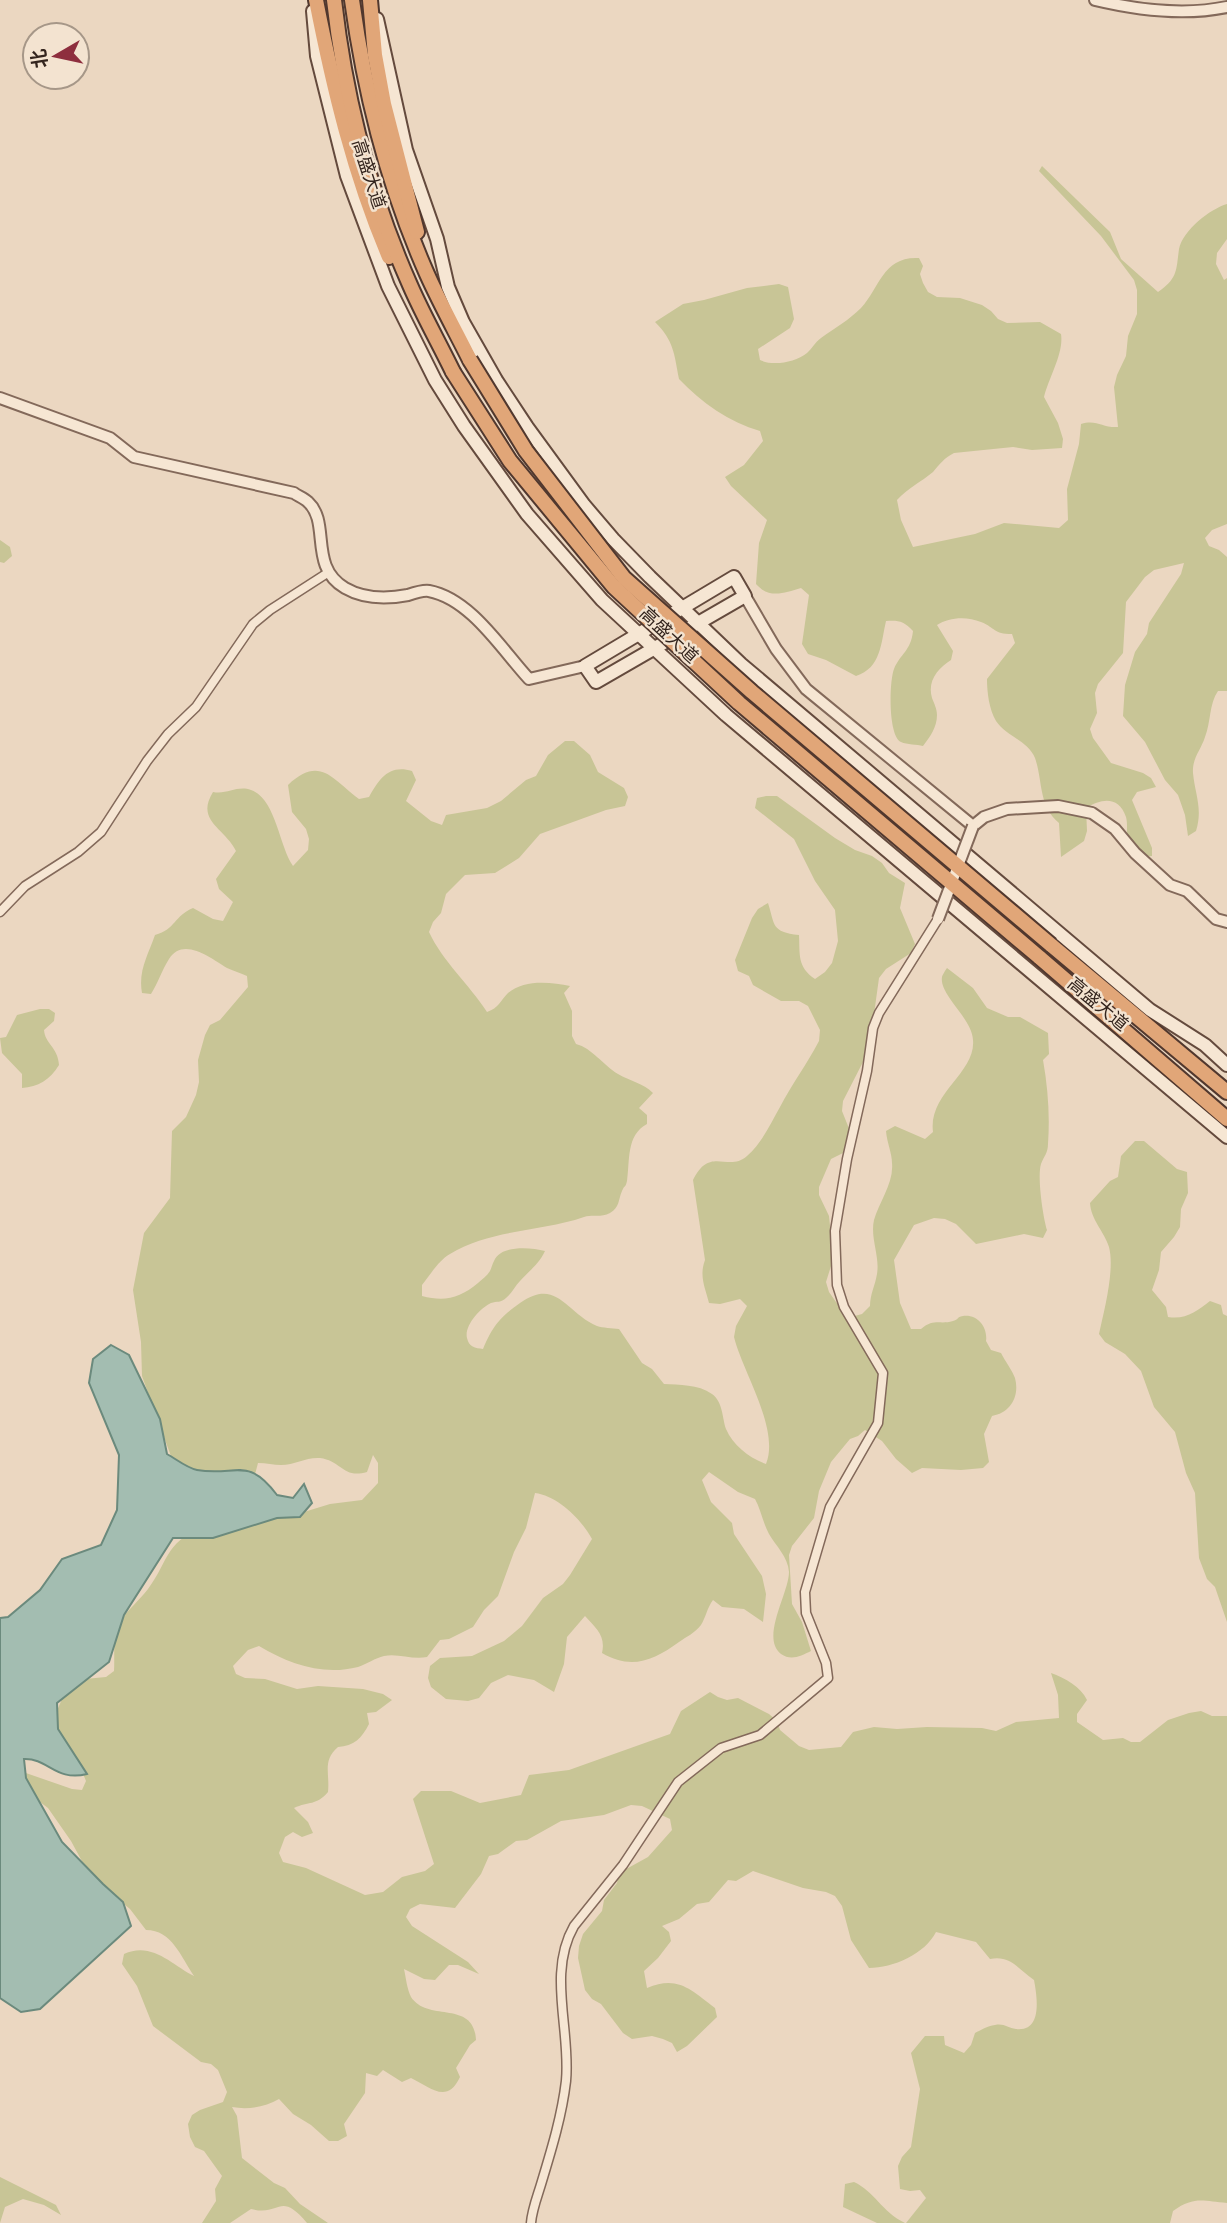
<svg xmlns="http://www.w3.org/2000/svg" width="1227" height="2223" font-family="'Times New Roman','Noto Sans SC',serif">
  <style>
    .green { fill: #c8c596 }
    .water { fill: #a3bdb1; stroke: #6b8a7d; stroke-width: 2 }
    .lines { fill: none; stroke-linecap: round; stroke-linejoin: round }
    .minor-casing { stroke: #83695a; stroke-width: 11 }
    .tertiary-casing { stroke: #83695a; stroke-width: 14 }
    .secondary-casing { stroke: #644a3d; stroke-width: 16 }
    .trunk-casing { stroke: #51382e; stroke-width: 18 }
    .minor { stroke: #f6e6d3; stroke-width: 8 }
    .tertiary { stroke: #f6e6d3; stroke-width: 10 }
    .secondary { stroke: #f6e6d3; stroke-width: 12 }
    .trunk { stroke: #e1a678; stroke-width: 14 }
    .tertiary-bridge-casing { stroke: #83695a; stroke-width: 14; stroke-linecap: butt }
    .trunk-bridge-casing { stroke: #51382e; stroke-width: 18; stroke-linecap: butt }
    .tertiary-bridge { stroke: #f6e6d3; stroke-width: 10 }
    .trunk-bridge { stroke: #e1a678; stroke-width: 14 }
    .labels { text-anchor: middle; stroke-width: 5; stroke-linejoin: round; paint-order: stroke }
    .street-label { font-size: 18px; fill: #33241d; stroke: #f3e3d0 }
  </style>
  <rect width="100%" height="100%" fill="#ebd7c1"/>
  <g class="green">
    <path d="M1042 166 1110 232 1121 259 1158 292C1178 278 1176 271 1179 249 1183 230 1210 209 1227 204V239L1217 253 1216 264 1224 280 1227 278V524L1212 530 1205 538 1209 546 1219 550 1227 557V691H1218C1209 704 1211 722 1205 737 1201 750 1192 758 1193 773 1195 794 1203 809 1196 831L1188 836 1185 815 1178 795 1165 780 1145 742 1123 716 1125 685 1135 652 1147 634 1149 623 1181 574 1184 563 1154 570 1145 577 1126 602 1123 653 1098 684 1095 693 1097 713 1090 729 1093 738 1111 763 1143 773 1151 778 1156 787 1137 792 1132 800 1152 848V856L1141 857C1137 852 1131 846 1128 839 1126 833 1128 824 1126 817 1119 796 1102 798 1086 808L1087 831 1084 841 1061 857 1059 823C1038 805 1043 781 1035 758 1028 741 1006 736 996 721 989 709 987 692 987 679L1015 643 1012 634C993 634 996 628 981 622 967 616 949 617 937 625L953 651 951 660C938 668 927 681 932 698 934 703 937 709 937 715 937 727 930 737 923 746 917 744 907 745 901 742 888 736 889 682 894 669 900 654 911 651 913 631 904 621 898 620 886 621 881 643 881 668 856 676L826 660 808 654 802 644 809 595 801 588C784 593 769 599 756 584L759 543 767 520 731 486 725 477 744 465 763 441 760 431C729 422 702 403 679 379 674 353 674 341 655 322L683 304 704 300 747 288 779 284 788 287 794 319 790 328 758 349 760 360C772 366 795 363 807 353 812 349 815 342 821 338 835 328 849 320 861 308 880 287 883 256 919 258L923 266 920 274 923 283 928 292 937 297 960 298 982 305 991 311 998 319 1007 323 1040 322 1061 334C1064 353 1049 377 1044 397L1058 423 1063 439 1062 448 1032 450 1013 447 954 453C944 458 940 464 933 472 921 482 908 488 897 500L901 520 913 547 975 534 1004 523 1059 528 1068 520 1067 489 1079 444 1081 424C1097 419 1102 428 1118 427L1114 387 1117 375 1126 356 1128 336 1137 314V290L1134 280 1101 236 1039 171Z"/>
    <polygon points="0,540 10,547 12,556 4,563 0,562"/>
    <path d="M565 741H574L590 755 598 772 624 788 628 797 625 806 606 810 540 834 519 858 495 873 465 875 446 894 441 913 433 922 429 932C443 962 469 984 487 1012 499 1008 500 1001 508 993 524 979 551 982 570 986L564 993 572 1011V1036L576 1044C592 1048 603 1065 618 1074 630 1081 643 1083 653 1093L639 1108 647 1115V1124C626 1135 630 1161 627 1181 625 1189 625 1184 622 1191 618 1200 620 1207 610 1213 601 1218 593 1214 584 1217 541 1232 491 1229 450 1254 439 1260 430 1275 422 1285V1296C445 1302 460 1298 478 1283 482 1279 487 1276 490 1271 493 1264 494 1257 501 1253 513 1246 533 1248 545 1251 539 1264 530 1270 520 1281 515 1286 512 1293 506 1298 501 1303 497 1301 491 1303 480 1308 464 1326 467 1338 469 1347 475 1348 483 1349 493 1326 499 1318 520 1303 557 1277 566 1313 597 1326 603 1328 612 1328 619 1329L642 1363 652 1369 664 1384C679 1385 698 1384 712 1394 723 1402 722 1417 726 1429 733 1445 749 1458 766 1464 780 1429 743 1373 734 1337L736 1326 747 1306 740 1299 720 1304 709 1303C705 1287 699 1276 705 1260L693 1180C710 1145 728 1173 747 1156 762 1143 771 1123 780 1107 792 1084 807 1064 819 1041L820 1030 808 1006 799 1001H781L753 985 749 976 738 971 735 960 752 918 758 909 768 903C775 925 771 932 799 935 800 954 797 967 815 979L825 972 832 963 838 941 835 910 815 881 794 839 755 808 757 798 766 796H777L835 838 855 850 872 856 882 863 889 873 905 883 900 908 915 944 911 953 886 969 879 978 871 1036 864 1060 843 1101 842 1111 854 1141 849 1150 831 1159 819 1187V1195L829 1216 832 1245 831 1266 826 1282 829 1292 836 1302 851 1317 862 1314 870 1306C870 1294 875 1286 877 1274 880 1256 870 1238 874 1220 879 1202 894 1183 892 1163 892 1153 887 1143 886 1131L895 1126 925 1139 933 1132C928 1093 976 1073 973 1040 972 1018 939 995 942 977 942 976 946 969 947 968L973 988 987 1008 1008 1017H1020L1048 1033 1049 1054 1043 1060C1048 1088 1050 1116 1048 1144 1048 1153 1044 1156 1041 1164 1037 1177 1043 1217 1047 1230L1043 1238 1024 1234 976 1244 956 1224 945 1219 934 1218 914 1225 894 1260 900 1303 911 1329H921C934 1318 940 1325 953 1321 960 1319 956 1317 963 1316 978 1314 988 1328 986 1341L991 1350 1001 1353C1005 1361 1012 1370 1015 1378 1020 1397 1010 1413 992 1416L984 1434 989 1462 983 1468 961 1470 922 1468 912 1473 896 1459 882 1441 865 1430 858 1436 850 1439 831 1462 819 1491 814 1518 792 1546 789 1555 792 1604 802 1622 811 1651C801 1656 791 1661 781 1654 760 1638 789 1593 789 1572 788 1557 776 1546 769 1534 763 1523 761 1510 755 1499L738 1492 709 1472 702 1480 711 1502 732 1523 734 1534 762 1576 766 1594 763 1622 744 1609 722 1607 713 1600C707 1608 706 1617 701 1625 695 1633 686 1637 679 1642 653 1661 631 1670 602 1653 606 1636 596 1628 585 1616L567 1637 564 1664 554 1692 534 1680 508 1675 491 1683 479 1698 468 1701 446 1699 431 1687 428 1678 430 1666 440 1658 472 1656 504 1641 522 1626 543 1598 563 1584 570 1575 592 1539C581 1519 558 1496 535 1493L526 1528 514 1552 498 1596 484 1610 473 1627 449 1639 440 1640 427 1657C412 1660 398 1653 384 1656 375 1658 367 1664 358 1667 323 1676 289 1664 259 1646L248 1650 233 1666 236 1674 245 1678 265 1679 297 1689 318 1686 363 1689 383 1694 392 1700 376 1712 367 1713 369 1724C362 1738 354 1746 338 1747 322 1761 330 1773 328 1792 316 1806 309 1801 294 1808L308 1822 313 1833 302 1837 293 1832 285 1837 279 1853 283 1862 306 1868 365 1895 383 1892 402 1877 425 1871 434 1864 413 1799 421 1791H451L480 1803 521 1795 529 1775 569 1770 670 1734 681 1711 710 1692 718 1697 727 1700 738 1698 769 1714 777 1721 780 1730 799 1746 809 1750 841 1747 853 1732 874 1727 897 1729 927 1727 982 1728 996 1731 1016 1722 1059 1718 1058 1695 1051 1673C1065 1678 1081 1687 1087 1700L1077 1714V1722L1103 1740 1123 1738 1131 1742H1140L1168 1720 1189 1713 1201 1711 1212 1716H1227V2203C1203 2201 1194 2196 1173 2211L1170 2223H906L926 2198 920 2190 910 2191 900 2189 898 2166 902 2157 911 2147 920 2089 911 2053 925 2036H944L945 2045 964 2053 971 2045 975 2033C981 2030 987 2026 995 2025 1004 2023 1008 2028 1016 2029 1043 2032 1037 1996 1034 1980 1018 1969 1011 1955 990 1959L976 1942 936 1932C925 1954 893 1968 869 1968L851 1940 842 1906 835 1896 826 1892 803 1888 753 1871 736 1881 728 1880 709 1902 697 1904 679 1919 662 1926 669 1932 671 1941 658 1958 644 1971 647 1988C678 1975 691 1990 715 2008L717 2017 687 2046 677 2052 672 2043 663 2039 652 2036 632 2039 623 2033 601 2004 592 1999 585 1990 578 1958 579 1946 583 1934 602 1911 604 1900 617 1883 619 1873 648 1857 672 1830 670 1819 642 1806 631 1805 604 1815 561 1821 527 1840 516 1841 498 1854 489 1856 481 1874 455 1908 420 1904 410 1909 406 1917 412 1926 468 1962 479 1974 458 1965H449L435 1980 424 1979 404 1969C406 1978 407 1989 411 1997 428 2023 474 1999 476 2040L470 2045 456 2068 460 2077C447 2105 430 2087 411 2078L402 2082 383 2070 377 2076 366 2073 365 2093 344 2124 347 2136 338 2141H329L311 2125 293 2114 279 2099C265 2107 248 2110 232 2107L237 2116 242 2158 274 2183 285 2188 300 2204 328 2223H307C279 2190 281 2217 251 2209L230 2223H202L216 2201 215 2189 222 2176 204 2151 195 2147 190 2137 188 2124 192 2115 200 2110 223 2102 227 2092 218 2070 211 2064 201 2062 153 2026 137 1986 122 1964 124 1954C152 1941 172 1965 194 1976 181 1957 172 1930 146 1930L130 1909 90 1876 71 1841 48 1808 28 1793 23 1772 72 1789 82 1790 86 1781 77 1759 60 1744 56 1713 62 1699 85 1679 106 1677 114 1671C115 1657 112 1635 120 1622 127 1610 140 1600 148 1589 168 1562 165 1543 201 1528L291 1516 330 1504 362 1500 378 1483V1463L373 1455 367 1472C343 1479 342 1461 320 1458 306 1457 295 1465 281 1465 274 1465 266 1463 258 1463L253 1482 241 1498 172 1459 142 1376 141 1342 133 1290 144 1233 170 1198 172 1131 186 1117 196 1095 199 1082 198 1060 205 1035 210 1025 220 1020 248 987 247 976C241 973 233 971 227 968 211 958 183 936 169 959 162 970 158 983 151 994L142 993C138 971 148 955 155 935 176 929 174 916 193 908L213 919 223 921 233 902 219 889 216 879 236 851C225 828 195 821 213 792 227 795 237 785 251 790 276 799 279 846 293 866L308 850 309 839 306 829 292 812 288 785C320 755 332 779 359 799L369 797C379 779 389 764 412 771L416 780 406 801 431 821 442 825 446 815 487 808 501 801 526 780 536 776 548 755Z"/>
    <path d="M40 1009H49L55 1013 54 1021 44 1030C45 1044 58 1047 59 1065 50 1080 38 1087 22 1088V1074L2 1053 0 1038 6 1037 17 1015Z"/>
    <path d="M1135 1141H1144L1177 1169 1187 1172 1188 1193 1181 1209 1180 1227 1174 1237 1161 1252 1159 1270 1152 1290 1166 1307 1168 1317C1186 1320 1197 1311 1210 1301L1221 1305 1223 1314 1227 1316V1622L1215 1587 1207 1579 1199 1558 1195 1493 1186 1473 1175 1432 1154 1407 1141 1371 1125 1354 1105 1342 1099 1334C1104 1311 1115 1270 1109 1247 1104 1231 1091 1220 1090 1203L1110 1181 1118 1177 1121 1156Z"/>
    <polygon points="0,2177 56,2205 61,2215 44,2205 23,2199 5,2207 0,2223"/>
    <path d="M854 2182C874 2191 882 2212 905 2223H877L843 2207 845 2184Z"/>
  </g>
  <path class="water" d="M111 1345 129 1355 160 1419 167 1454C176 1459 187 1468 197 1470 236 1477 247 1455 277 1495L293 1498 304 1484 312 1503 300 1517 277 1518 213 1538H173L124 1615 109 1662 57 1703 58 1729 87 1774C56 1782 48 1758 24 1759L26 1778 62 1842 103 1884 123 1902 131 1926 40 2009 21 2012 0 1998V1618L8 1617 40 1590 62 1559 101 1545 117 1510 119 1455 89 1383 93 1359Z"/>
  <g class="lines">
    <defs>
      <g id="minor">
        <polyline points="0,912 25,886 78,852 101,832 147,761 168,734 196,707 253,624 270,610 329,572"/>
        <path d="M531 2223C532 2209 538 2195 542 2181 552 2148 562 2115 566 2081 571 2030 547 1973 574 1926L623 1865 678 1782 721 1748 760 1735 828 1678 826 1663 806 1613 805 1592 830 1507 878 1423 883 1373 844 1307 837 1285 835 1231 847 1159 867 1071 873 1028 879 1013 938 919"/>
      </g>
      <g id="tertiary">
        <path d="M1095 0C1137 10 1184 16 1227 7"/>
        <path d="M0 398 110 438 134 457 294 493C298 496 304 498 308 502 331 523 308 566 345 588 364 599 387 599 408 595 414 593 423 590 429 591 471 599 502 650 529 679L585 666"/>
        <polyline points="745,596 776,649 806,689 973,826 984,817 1007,809 1058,806 1092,813 1115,829 1135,853 1170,885 1187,891 1216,919 1227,922"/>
      </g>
      <g id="secondary">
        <polyline points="313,11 317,56 347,176 388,286 435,380 464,426 527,514 602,600 726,715 1227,1137"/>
        <polyline points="377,19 406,150 437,239 448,287 463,322 496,380 527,427 584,505 613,539 650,577 741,664 1150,1010 1205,1045 1227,1065"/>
        <polygon points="734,577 745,596 596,682 585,666"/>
      </g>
      <g id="trunk">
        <path d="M316 0C333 87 354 175 389 257"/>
        <path d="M334 0C345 98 370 195 410 285 423 315 439 343 453 372"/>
        <path d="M352 0C365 94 388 186 427 274 440 303 456 332 470 360"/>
        <polyline points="370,0 375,55 384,104 417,232"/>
        <polyline points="1051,945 1227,1092"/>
        <polyline points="1039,957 1227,1119"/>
      </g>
    </defs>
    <use href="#minor" class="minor-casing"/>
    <use href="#tertiary" class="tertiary-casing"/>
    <use href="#secondary" class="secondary-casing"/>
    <use href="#trunk" class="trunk-casing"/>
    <use href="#minor" class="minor"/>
    <use href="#tertiary" class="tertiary"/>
    <use href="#secondary" class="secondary"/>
    <use href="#trunk" class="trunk"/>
    <defs>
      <polyline id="tertiary-bridge" points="938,919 973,826"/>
      <g id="trunk-bridge">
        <polyline points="470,360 526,451 624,578 752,692 1051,945"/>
        <polyline points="453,372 510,461 614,587 739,703 1039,957"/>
      </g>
    </defs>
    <use href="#tertiary-bridge" class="tertiary-bridge-casing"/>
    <use href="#trunk-bridge" class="trunk-bridge-casing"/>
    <use href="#tertiary-bridge" class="tertiary-bridge"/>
    <use href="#trunk-bridge" class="trunk-bridge"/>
  </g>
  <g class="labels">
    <g class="street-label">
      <text transform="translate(369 174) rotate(72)" y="6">高盛大道</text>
      <text transform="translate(669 635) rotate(43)" y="6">高盛大道</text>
      <text transform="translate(1098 1004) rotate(40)" y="6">高盛大道</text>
    </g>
  </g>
  <g transform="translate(56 56) rotate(261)"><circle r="33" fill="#f3e3d0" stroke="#a69788" stroke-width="2"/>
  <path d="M0-5L12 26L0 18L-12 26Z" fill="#8e2e3e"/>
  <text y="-10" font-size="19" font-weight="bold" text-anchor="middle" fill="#33241d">北</text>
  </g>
</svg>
